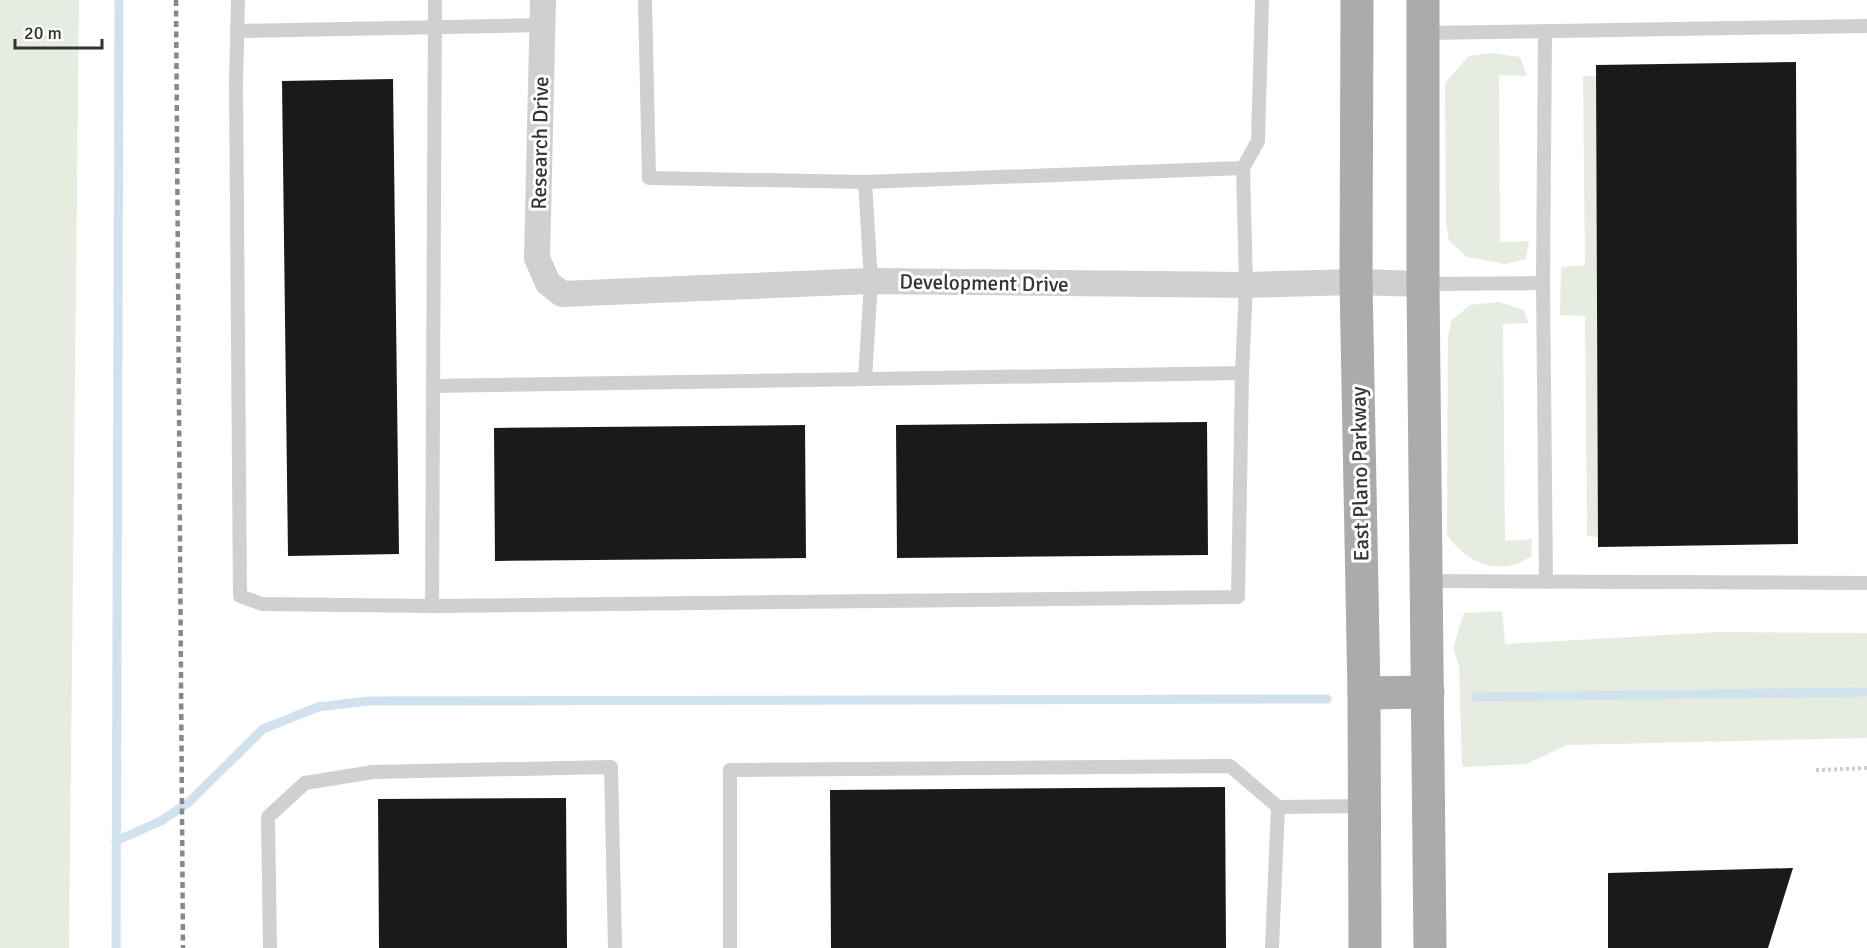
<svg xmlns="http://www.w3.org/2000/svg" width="1867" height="948" font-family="Signika,sans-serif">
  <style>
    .green { fill: #e6ecdf }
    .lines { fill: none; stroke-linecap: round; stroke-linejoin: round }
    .stream { stroke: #cfe2ee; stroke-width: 9 }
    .building { fill: #1a1a1a }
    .path { stroke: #cdcdcd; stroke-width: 4; stroke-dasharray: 3 3; stroke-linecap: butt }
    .lane { stroke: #d0d0d0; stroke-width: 14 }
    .street { stroke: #d0d0d0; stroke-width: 26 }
    .primary { stroke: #ababab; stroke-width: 33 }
    .rail { stroke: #888; stroke-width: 4.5; stroke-dasharray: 6 4.5; stroke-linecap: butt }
    .labels { text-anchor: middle; stroke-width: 6; stroke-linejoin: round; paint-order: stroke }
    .street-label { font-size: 21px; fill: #333; stroke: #fff }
  </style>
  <rect width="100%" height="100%" fill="#fff"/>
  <g class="green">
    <polygon points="0,0 79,0 69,948 0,948"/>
    <polygon points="1492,53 1520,57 1527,76 1499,75 1500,242 1529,241 1526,259 1504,264 1467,257 1449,241 1446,222 1445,83 1469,56"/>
    <polygon points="1583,76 1596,76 1598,537 1587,536 1585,316 1560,315 1561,267 1585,265"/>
    <path d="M1499 302 1524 310 1528 323 1503 324 1505 541 1532 539 1531 557C1525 559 1519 564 1513 565 1487 572 1461 556 1447 535L1448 337 1451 321 1470 305Z"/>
    <polygon points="1502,611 1505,644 1719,632 1867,633 1867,738 1567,745 1526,764 1462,767 1459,666 1453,648 1464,613"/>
  </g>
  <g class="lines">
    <g class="stream">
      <polyline points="1476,697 1867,692"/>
      <polyline points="116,841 161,821 188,803 263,729 318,707 368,701 1327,699"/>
      <polyline points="116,948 119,0"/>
    </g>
  </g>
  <g class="building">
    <polygon points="1796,62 1798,544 1598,547 1596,65"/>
    <polygon points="393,79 399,554 288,556 282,81"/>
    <polygon points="1207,422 1208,555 897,558 896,425"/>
    <polygon points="805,425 806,558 495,561 494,428"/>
    <polygon points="1225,787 1226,948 831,948 830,790"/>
    <polygon points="566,798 567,948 379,948 378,799"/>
    <polygon points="1793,868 1768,948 1608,948 1608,873"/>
  </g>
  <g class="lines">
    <polyline class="path" points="1816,770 1867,768"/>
    <g class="lane">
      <polyline points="238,0 236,84 240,596 262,604 432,606"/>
      <polyline points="435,0 432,606 1238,597 1242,373 1246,285 1243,168 1258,141 1262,0"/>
      <polyline points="645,0 649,178 865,182 871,281 865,379"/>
      <polyline points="237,31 542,25"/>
      <polyline points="1545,31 1543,283 1546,582"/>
      <polyline points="1423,33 1867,26"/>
      <polyline points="865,182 1243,168"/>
      <polyline points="1423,284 1543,283"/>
      <polyline points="433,386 1242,373"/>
      <polyline points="1426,581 1867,583"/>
      <polyline points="270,948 268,817 305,783 373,772 611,767 615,948"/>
      <polyline points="730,948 730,770 1230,766 1278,807 1364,806"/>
      <polyline points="1272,948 1278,807"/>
    </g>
    <polyline class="street" points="543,0 537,258 548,283 562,294 871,281 1246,285 1356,282 1423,284"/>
    <g class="primary">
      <polyline points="1357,0 1356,282 1364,693 1365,948"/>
      <polyline points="1423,0 1423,284 1430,948"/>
      <polyline points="1364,693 1428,692"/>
    </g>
    <polyline class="rail" points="176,0 183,948"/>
  </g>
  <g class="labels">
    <g class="street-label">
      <text transform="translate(540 143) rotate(-89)" y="7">Research Drive</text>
      <text transform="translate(984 283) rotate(1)" y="7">Development Drive</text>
      <text transform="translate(1360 474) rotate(-91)" y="7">East Plano Parkway</text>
    </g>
  </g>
  <path d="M15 39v9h87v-9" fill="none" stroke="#333333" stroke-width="3"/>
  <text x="24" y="39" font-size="18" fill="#333333" stroke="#ffffff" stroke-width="4.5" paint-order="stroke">20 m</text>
</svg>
